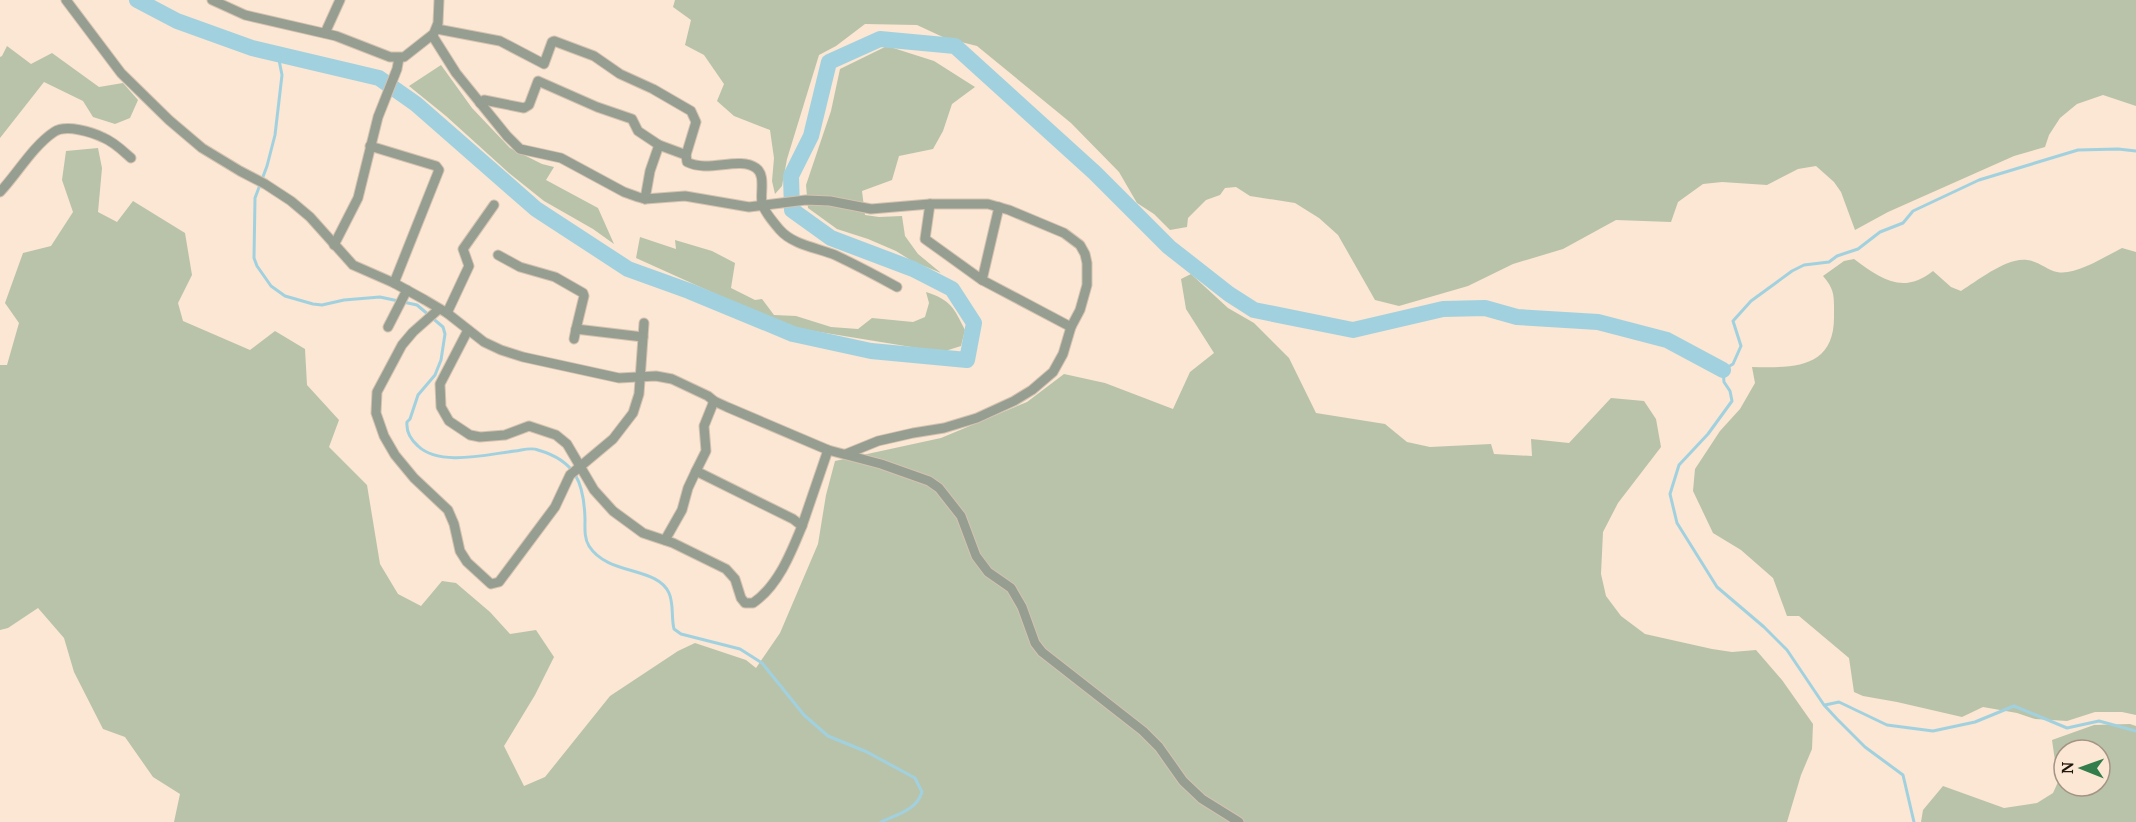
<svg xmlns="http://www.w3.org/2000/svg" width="2136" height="822" font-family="'PT Serif',serif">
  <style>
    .green { fill: #b9c3aa; fill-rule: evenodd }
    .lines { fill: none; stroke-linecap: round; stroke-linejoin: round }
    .stream { stroke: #a1d1df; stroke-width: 3 }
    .river { stroke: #a1d1df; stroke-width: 16 }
    .minor-casing { stroke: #d3c2af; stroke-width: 11 }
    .minor { stroke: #969d91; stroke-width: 9 }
  </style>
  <rect width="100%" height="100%" fill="#fbe7d3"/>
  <g class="green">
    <polygon points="675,0 2136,0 2136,106 2103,95 2077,104 2060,118 2049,135 2045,147 2014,156 1888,212 1855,230 1841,192 1834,182 1816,166 1798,169 1767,185 1722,182 1703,184 1678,202 1671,222 1616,220 1563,249 1513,264 1468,286 1399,306 1375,300 1338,235 1319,218 1295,203 1250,196 1236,187 1225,188 1220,195 1206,200 1188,218 1187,227 1170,230 1154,214 1137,203 1119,172 1071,123 977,46 945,38 917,25 865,24 836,46 819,55 787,159 782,186 775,194 772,181 774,158 770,130 734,116 717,101 724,84 704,55 685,45 691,20 673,7"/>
    <polygon points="7,46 31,64 52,53 99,87 123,83 138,100 130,118 115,124 93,117 83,101 44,82 0,138 0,57 2,56"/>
    <polygon points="887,46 934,61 975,87 952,104 943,131 933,149 899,156 892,180 862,191 865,215 879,217 902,216 905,236 918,254 941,273 912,261 896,251 868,239 837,229 808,208 806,185 831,111 840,69"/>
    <polygon points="441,65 472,108 510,148 542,164 554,167 546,180 598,208 614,244 593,229 544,201 509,173 446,116 409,86"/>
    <polygon points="98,148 102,168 98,212 117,222 133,201 185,233 192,275 178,303 183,321 250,350 275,331 305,349 307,385 339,420 329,447 367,485 380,564 398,594 421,606 442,581 456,583 490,612 510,634 536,630 554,657 535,695 504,746 524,786 545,777 610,696 678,651 695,643 746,660 756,668 780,633 818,544 826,495 835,461 941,438 1027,402 1064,374 1105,383 1173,409 1190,372 1214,353 1186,309 1181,279 1191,274 1228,308 1254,323 1289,358 1316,413 1385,424 1407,442 1430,447 1491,444 1494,454 1532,456 1531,439 1569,443 1611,398 1644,401 1656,419 1661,447 1618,503 1603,532 1601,574 1606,596 1621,616 1645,634 1712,649 1732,652 1756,650 1782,680 1813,724 1812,749 1801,775 1787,822 174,822 180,794 153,777 125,737 103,729 74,672 64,638 38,608 8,628 0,630 0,365 7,365 19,323 5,303 23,253 51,246 73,212 62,180 66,151"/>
    <path d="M640 237 676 249 675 240 712 251 735 263 731 288 755 300 762 299 774 315 796 316 831 327 858 329 872 318 913 322 925 317 929 303 926 292C951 300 954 308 965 330L961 346 942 352 789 327 636 258Z"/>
    <path d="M2122 248 2136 252V715L2122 712H2095L2067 721 2035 719 2017 713 1983 707 1962 717 1897 702 1863 696 1854 692 1849 658 1799 616H1787L1773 578 1741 550 1713 533 1693 491 1695 469 1720 431 1740 409 1755 383 1752 367C1795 368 1835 368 1834 315 1834 296 1835 290 1823 276L1844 261 1854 259C1881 279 1903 295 1933 271L1951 287 1961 291C1977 281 2007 257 2027 260 2038 261 2047 270 2057 272 2075 276 2106 256 2122 248Z"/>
    <path d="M2130 724 2136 726V822H1921L1923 810 1943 786 2004 808 2037 803 2053 793 2058 782 2052 740 2094 725ZM2064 750H2100V786H2064Z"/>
  </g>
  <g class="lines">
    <g class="stream">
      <path d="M278 55 282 75 275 135 267 166 255 198 254 258 257 266 271 286 285 296 313 304 322 305 344 300 380 297 417 305 443 327 445 334 441 360 435 375 418 395 410 419 407 422C406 432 410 439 418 446 440 467 488 454 515 451 523 450 531 447 538 450 576 461 584 483 585 519 585 528 584 538 589 546 608 576 657 566 669 593 674 604 671 617 674 629L681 634 740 649 762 663 804 715 828 736 867 752 915 778 922 792C917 810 896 815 881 822"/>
      <polyline points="1825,705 1839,702 1887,725 1933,731 1975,722 2014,706 2067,728 2099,721 2136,731"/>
      <polyline points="1914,822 1903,775 1865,747 1837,719 1824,705 1787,650 1764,627 1717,587 1677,523 1670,494 1679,465 1708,434 1732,401 1730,391 1724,382 1723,370 1733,364 1741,346 1733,321 1751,301 1792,271 1804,265 1829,262 1837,256 1858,249 1880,232 1903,223 1913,211 1979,180 2078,150 2118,149 2136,151"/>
    </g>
    <polyline class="river" points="137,0 177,21 252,48 379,78 416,104 536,209 628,269 689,291 793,334 871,351 967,360 974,323 952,289 913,269 831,238 792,210 791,176 811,136 829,62 880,39 955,46 1095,173 1169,247 1229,294 1254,310 1353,330 1443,309 1485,308 1517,317 1598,322 1667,340 1723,370"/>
    <defs>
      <g id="minor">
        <polyline points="66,0 121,73 169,120 202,148 240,171 265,184 291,201 310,217 353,265 394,283 425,300 447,313 484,342 501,350 523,357 619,378 656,376 672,379 708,396 714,401 727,407 828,450 881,464 929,481 939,488 961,516 976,556 988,572 1011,588 1022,607 1035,643 1042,652 1143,731 1159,747 1183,781 1202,799 1239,822"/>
        <polyline points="212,0 245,15 336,36 390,57 404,57 432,35 456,73 507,136 520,149 561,158 624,192 638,197 645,199 685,196 749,207 806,200 830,201 871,209 930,204 988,204 1009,210 1064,233 1080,245 1085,254 1087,263 1087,285 1080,310 1071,327 1063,354 1053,372 1032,390 1014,401 977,418 944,428 913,433 878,441 846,454"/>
        <path d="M437 29 500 41 544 64 552 42 554 41 594 56 620 74 653 89 691 111 696 122 686 155 687 162C708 173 739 156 756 168 766 175 760 193 762 203 764 212 775 224 780 230 793 245 818 248 835 255 856 265 877 276 897 287"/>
        <polyline points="325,33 340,0"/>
        <polyline points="434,33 438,23 439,0"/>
        <polyline points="480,103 484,100 524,108 529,105 538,81 597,107 632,119 638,131 659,145"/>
        <polyline points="370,146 436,166 439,170 394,283"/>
        <path d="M0 192C17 174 33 146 54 132 66 124 92 132 104 138 114 142 123 151 131 158"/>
        <polyline points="645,199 650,171 659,145 686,155"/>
        <polyline points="930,204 925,239 982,280"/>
        <polyline points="999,207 982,280 1071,327"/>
        <polyline points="334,245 358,198 378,117 397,69 399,58"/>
        <polyline points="498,255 520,267 555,277 583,293 584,296 576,329"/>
        <polyline points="439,309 413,332 402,345 377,392 376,413 384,436 395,455 414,478 448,510 454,524 460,551 467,562 491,584 499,582 555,507 570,475 613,439 633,413 639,394 644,323"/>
        <polyline points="447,313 469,266 463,249 494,205"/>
        <polyline points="388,327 407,290"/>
        <path d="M468 330 440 384 441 407 449 421 470 435 480 437 505 435 529 426 556 435 567 444 594 490 613 511 643 533 673 543 726 569 735 579 741 598 745 603H753C778 586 791 553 802 526"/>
        <polyline points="574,339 576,329 643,337"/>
        <polyline points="696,471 706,451 704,426 714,401"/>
        <polyline points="665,540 682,510 688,488 696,471 793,519 802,526 828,450"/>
      </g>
    </defs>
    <use href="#minor" class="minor-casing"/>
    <use href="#minor" class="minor"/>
  </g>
  <g transform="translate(2082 768) rotate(271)"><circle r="28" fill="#fbe7d3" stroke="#a39484" stroke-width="1.5"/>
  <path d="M0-4.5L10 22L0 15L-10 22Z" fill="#327d4b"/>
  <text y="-9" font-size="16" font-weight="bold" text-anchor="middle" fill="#1f170d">N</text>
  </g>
</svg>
